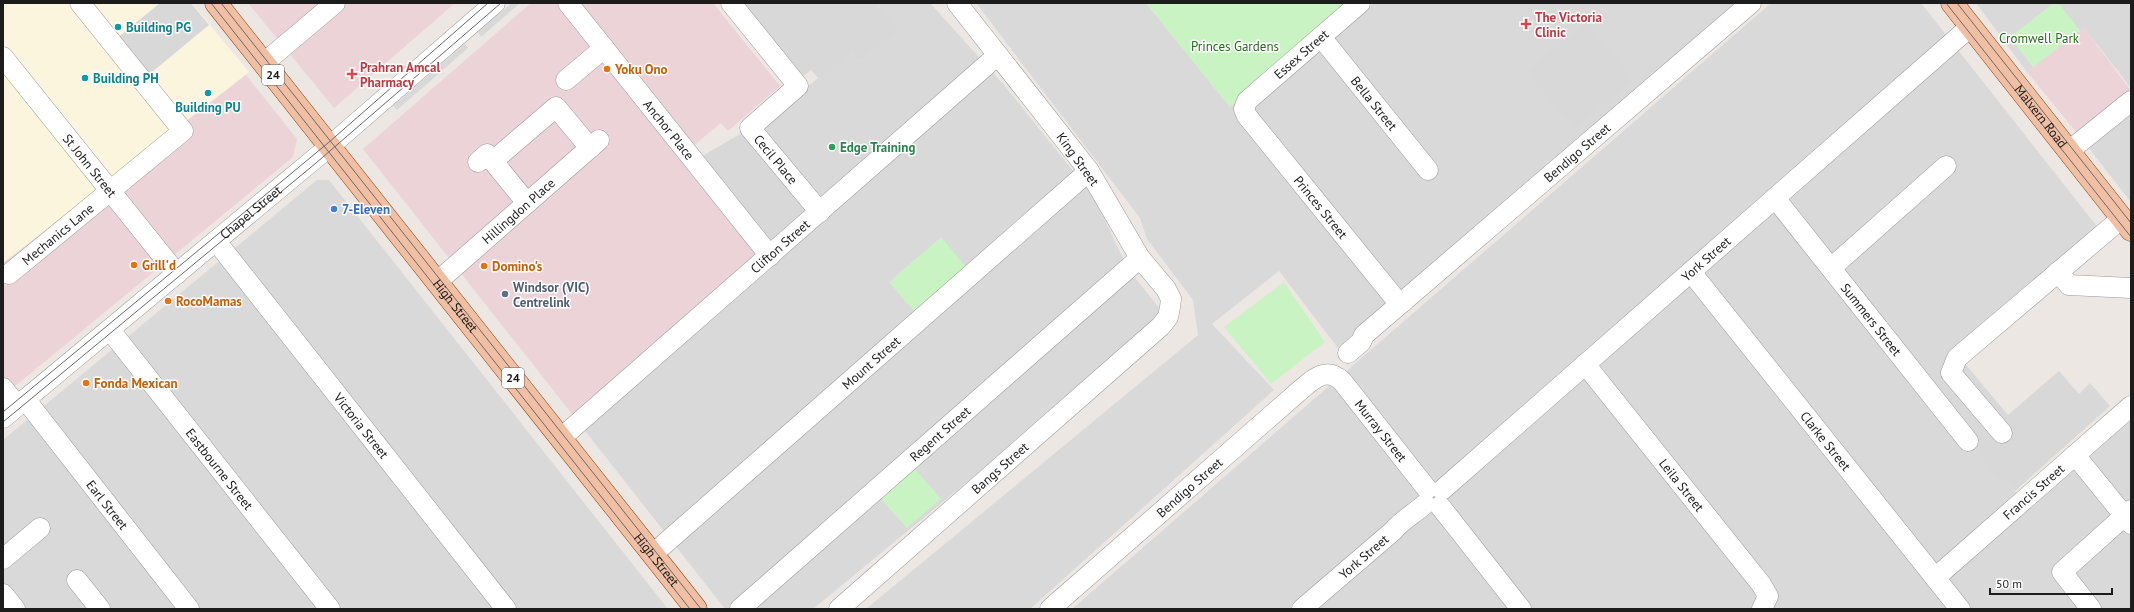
<svg xmlns="http://www.w3.org/2000/svg" width="2134" height="612" font-family="'PT Sans',sans-serif">
  <style>
    .residential { fill: #dad9d9 }
    .commercial { fill: #ecd3d8 }
    .education { fill: #fbf5dd }
    .park { fill: #caf3c4 }
    .parking { fill: #d8d8d8 }
    .lines { fill: none; stroke-linecap: round; stroke-linejoin: round }
    .minor-casing { stroke: #999; stroke-width: 21 }
    .major-casing { stroke: #844510; stroke-width: 23 }
    .minor { stroke: #fff; stroke-width: 20 }
    .major { stroke: #f1bfa3; stroke-width: 22 }
    .tram { stroke: #6a6a6a; stroke-width: 1 }
    .health-dot { fill: #e0444e; stroke: #fff; stroke-width: 1.5 }
    .culture-dot { fill: #0f9aa8; stroke: #fff; stroke-width: 1.5 }
    .food-dot { fill: #e8710a; stroke: #fff; stroke-width: 1.5 }
    .leisure-dot { fill: #2e9e5b; stroke: #fff; stroke-width: 1.5 }
    .shop-dot { fill: #3f7fe0; stroke: #fff; stroke-width: 1.5 }
    .service-dot { fill: #5c6f8a; stroke: #fff; stroke-width: 1.5 }
    .labels { text-anchor: middle; stroke-width: 3; stroke-linejoin: round; paint-order: stroke }
    .shield { fill: #fff; stroke: #606060; stroke-width: 1 }
    .shield-label { font-size: 12px; font-weight: bold; fill: #1c1c1c }
    .health-label { font-size: 13px; font-weight: bold; fill: #be3a42; stroke: #fff; text-anchor: start }
    .culture-label { font-size: 13px; font-weight: bold; fill: #0d838f; stroke: #fff; text-anchor: start }
    .park-label { font-size: 13px; fill: #226d17; stroke: #fff }
    .street-label { font-size: 13px; fill: #1c1c1c; stroke: #fff }
    .food-label { font-size: 13px; font-weight: bold; fill: #c56008; stroke: #fff; text-anchor: start }
    .leisure-label { font-size: 13px; font-weight: bold; fill: #27864d; stroke: #fff; text-anchor: start }
    .shop-label { font-size: 13px; font-weight: bold; fill: #366cbe; stroke: #fff; text-anchor: start }
    .service-label { font-size: 13px; font-weight: bold; fill: #4e5e75; stroke: #fff; text-anchor: start }
  </style>
  <rect width="100%" height="100%" fill="#ece7e3"/>
  <g class="residential">
    <polygon points="881,3 930,3 1004,85 1094,197 1128,269 1160,309 1161,322 813,609 725,609 579,423 770,256 757,124 769,117 851,52 859,62 897,30 878,6"/>
    <polygon points="976,3 1146,3 1230,107 1323,26 1334,38 1374,3 1735,3 1338,348 1279,271 1212,324 1274,390 1030,609 866,609 1198,335 1193,300 1147,239 1140,218"/>
    <polygon points="1771,3 1921,3 2103,234 1942,376 1988,434 1969,441 2002,483 2005,480 2015,491 2025,508 2131,417 2131,609 1072,609"/>
    <polygon points="1976,3 2131,3 2131,88 2084,28 2027,72"/>
    <polygon points="2131,91 2131,202 2077,133"/>
    <polygon points="317,180 329,180 668,609 3,609 3,440"/>
  </g>
  <g class="commercial">
    <polygon points="248,3 455,3 334,108"/>
    <polygon points="531,3 560,3 755,249 753,257 572,414 363,149"/>
    <polygon points="577,3 713,3 780,86 728,131 721,123 693,146"/>
    <polygon points="2084,28 2131,91 2077,133 2027,72"/>
    <polygon points="246,75 297,139 293,157 3,396 3,263"/>
  </g>
  <polygon class="education" points="3,3 192,3 249,72 3,263"/>
  <g class="park">
    <polygon points="1146,3 1350,3 1230,107"/>
    <polygon points="2054,3 2058,3 2080,31 2033,67 2010,37"/>
    <polygon points="941,237 966,267 914,311 889,282"/>
    <polygon points="1284,282 1325,342 1271,384 1224,327"/>
    <polygon points="914,468 941,499 907,528 880,498"/>
  </g>
  <g class="parking">
    <polygon points="160,3 191,3 209,25 146,77 116,39"/>
    <polygon points="512,3 520,3 481,37 478,32"/>
    <polygon points="738,3 881,3 878,6 898,30 859,62 851,52 819,79 811,70 801,78"/>
    <polygon points="1587,23 1633,80 1573,128 1527,71"/>
    <polygon points="465,44 468,48 397,110 393,106"/>
    <polygon points="757,124 827,206 770,256 694,161"/>
    <polygon points="1961,359 2008,415 2059,371 2079,394 2090,383 2110,406 2015,491 2005,480 2002,483 1968,441 1988,434 1942,376"/>
  </g>
  <g class="lines">
    <defs>
      <g id="minor">
        <path id="s1" d="M568 3 770 256"/>
        <path id="s2" d="M731 3 798 86 750 128 820 212"/>
        <path id="s3" d="M1360 3 1247 101 1244 109 1247 116 1393 296 1398 301 1403 302"/>
        <path id="s4" d="M1321 37 1428 170"/>
        <path id="s5" d="M3 57 177 274"/>
        <polyline points="264,63 335,3"/>
        <polyline points="566,80 604,48"/>
        <polyline points="2069,151 2131,101"/>
        <polyline points="493,161 556,107 590,148"/>
        <polyline points="478,162 487,154 527,203"/>
        <path id="s6" d="M1775 198 1968 441"/>
        <path id="s7" d="M216 241 506 609"/>
        <polyline points="1831,268 1946,166"/>
        <path id="s8" d="M1691 272 1960 609"/>
        <polyline points="2058,272 2069,285 2131,288"/>
        <path id="s9" d="M9 274 183 131 80 3"/>
        <path id="s10" d="M437 282 599 140"/>
        <path id="s11" d="M110 330 330 609"/>
        <path id="s12" d="M1348 353 1361 342 1364 335 1751 3"/>
        <path id="s13" d="M1585 364 1761 584 1768 596 1762 609"/>
        <polyline points="3,388 17,406"/>
        <path id="s14" d="M25 399 189 609"/>
        <path id="s15" d="M3 418 330 146 495 3"/>
        <polyline points="2002,433 1951,373 1957,358 2122,218"/>
        <path id="s16" d="M561 438 998 55"/>
        <polyline points="2075,455 2131,524"/>
        <path id="s17" d="M1442 490 1970 27"/>
        <polyline points="1440,506 1521,609"/>
        <path id="s18" d="M653 554 1089 171"/>
        <polyline points="3,559 40,528"/>
        <path id="s19" d="M1935 578 2131 406"/>
        <polyline points="77,580 100,609"/>
        <polyline points="3,594 15,609"/>
        <path id="s20" d="M740 609 1140 258"/>
        <path id="s21" d="M839 609 1161 326 1168 317 1170 307 1171 299 1166 289 1140 258 1089 171 957 3"/>
        <path id="s22" d="M1050 609 1297 393C1311 381 1325 365 1342 381L1427 489"/>
        <path id="s23" d="M1302 609 1393 531C1402 520 1414 514 1425 504"/>
        <polyline points="2091,609 2062,572 2131,510"/>
      </g>
      <g id="major">
        <path id="s24" d="M216 3 696 609"/>
        <path id="s25" d="M1952 3 2131 230"/>
      </g>
    </defs>
    <use href="#minor" class="minor-casing"/>
    <use href="#major" class="major-casing"/>
    <use href="#minor" class="minor"/>
    <use href="#major" class="major"/>
    <g class="tram">
      <polyline points="211,3 690,609"/>
      <polyline points="221,3 701,609"/>
      <polyline points="1946,3 2131,237"/>
      <polyline points="1957,3 2131,223"/>
      <polyline points="3,412 328,143 488,3"/>
      <polyline points="3,422 316,163 501,3"/>
    </g>
  </g>
  <g class="health-dot">
    <path d="M1524 18h4v4h4v4h-4v4h-4v-4h-4v-4h4z"/>
    <path d="M350 68h4v4h4v4h-4v4h-4v-4h-4v-4h4z"/>
  </g>
  <g class="culture-dot">
    <circle cx="118" cy="27" r="4"/>
    <circle cx="85" cy="78" r="4"/>
    <circle cx="208" cy="93" r="4"/>
  </g>
  <g class="food-dot">
    <circle cx="607" cy="69" r="4"/>
    <circle cx="134" cy="265" r="4"/>
    <circle cx="484" cy="266" r="4"/>
    <circle cx="168" cy="301" r="4"/>
    <circle cx="86" cy="383" r="4"/>
  </g>
  <circle class="leisure-dot" cx="832" cy="147" r="4"/>
  <circle class="shop-dot" cx="334" cy="209" r="4"/>
  <circle class="service-dot" cx="505" cy="294" r="4"/>
  <g class="labels">
    <g class="shield">
      <rect x="262" y="65" width="22" height="20" rx="3"/>
      <rect x="502" y="368" width="22" height="20" rx="3"/>
    </g>
    <g class="shield-label">
      <text x="273" y="79">24</text>
      <text x="513" y="382">24</text>
    </g>
    <g class="health-label">
      <text x="1535" y="22">The Victoria<tspan x="1535" dy="15">Clinic</tspan></text>
      <text x="360" y="72">Prahran Amcal<tspan x="360" dy="15">Pharmacy</tspan></text>
    </g>
    <g class="culture-label">
      <text x="126" y="32">Building PG</text>
      <text x="93" y="83">Building PH</text>
      <text x="208" y="112" text-anchor="middle">Building PU</text>
    </g>
    <g class="park-label">
      <text x="2039" y="43">Cromwell Park</text>
      <text x="1235" y="51">Princes Gardens</text>
    </g>
    <g class="street-label">
      <text transform="translate(1301 54) rotate(-41)" y="5">Essex Street</text>
      <text dy="5" stroke="none"><textPath href="#s4" startOffset="85">Bella Street</textPath></text>
      <text dy="5" stroke="none"><textPath href="#s25" startOffset="144">Malvern Road</textPath></text>
      <text dy="5" stroke="none"><textPath href="#s1" startOffset="162">Anchor Place</textPath></text>
      <text dy="5" stroke="none"><textPath href="#s12" startOffset="305">Bendigo Street</textPath></text>
      <text dy="5" stroke="none"><textPath href="#s2" startOffset="211">Cecil Place</textPath></text>
      <text transform="translate(1078 159) rotate(54)" y="5">King Street</text>
      <text dy="5" stroke="none"><textPath href="#s5" startOffset="139">St John Street</textPath></text>
      <text dy="5" stroke="none"><textPath href="#s3" startOffset="283">Princes Street</textPath></text>
      <text dy="5" stroke="none"><textPath href="#s10" startOffset="108">Hillingdon Place</textPath></text>
      <text dy="5" stroke="none"><textPath href="#s15" startOffset="322">Chapel Street</textPath></text>
      <text dy="5" stroke="none"><textPath href="#s9" startOffset="63">Mechanics Lane</textPath></text>
      <text dy="5" stroke="none"><textPath href="#s16" startOffset="291">Clifton Street</textPath></text>
      <text dy="5" stroke="none"><textPath href="#s17" startOffset="351">York Street</textPath></text>
      <text dy="5" stroke="none"><textPath href="#s24" startOffset="386">High Street</textPath></text>
      <text dy="5" stroke="none"><textPath href="#s6" startOffset="155">Summers Street</textPath></text>
      <text dy="5" stroke="none"><textPath href="#s18" startOffset="290">Mount Street</textPath></text>
      <text dy="5" stroke="none"><textPath href="#s7" startOffset="235">Victoria Street</textPath></text>
      <text dy="5" stroke="none"><textPath href="#s22" startOffset="444">Murray Street</textPath></text>
      <text dy="5" stroke="none"><textPath href="#s20" startOffset="266">Regent Street</textPath></text>
      <text dy="5" stroke="none"><textPath href="#s8" startOffset="216">Clarke Street</textPath></text>
      <text dy="5" stroke="none"><textPath href="#s21" startOffset="214">Bangs Street</textPath></text>
      <text dy="5" stroke="none"><textPath href="#s11" startOffset="177">Eastbourne Street</textPath></text>
      <text dy="5" stroke="none"><textPath href="#s13" startOffset="155">Leila Street</textPath></text>
      <text dy="5" stroke="none"><textPath href="#s22" startOffset="185">Bendigo Street</textPath></text>
      <text dy="5" stroke="none"><textPath href="#s19" startOffset="131">Francis Street</textPath></text>
      <text dy="5" stroke="none"><textPath href="#s14" startOffset="134">Earl Street</textPath></text>
      <text dy="5" stroke="none"><textPath href="#s23" startOffset="81">York Street</textPath></text>
      <text dy="5" stroke="none"><textPath href="#s24" startOffset="710">High Street</textPath></text>
    </g>
    <g class="food-label">
      <text x="615" y="74">Yoku Ono</text>
      <text x="142" y="270">Grill'd</text>
      <text x="492" y="271">Domino's</text>
      <text x="176" y="306">RocoMamas</text>
      <text x="94" y="388">Fonda Mexican</text>
    </g>
    <g class="leisure-label">
      <text x="840" y="152">Edge Training</text>
    </g>
    <g class="shop-label">
      <text x="342" y="214">7-Eleven</text>
    </g>
    <g class="service-label">
      <text x="513" y="292">Windsor (VIC)<tspan x="513" dy="15">Centrelink</tspan></text>
    </g>
  </g>
  <rect width="2134" height="612" fill="none" stroke="#1c1c1c" stroke-width="8"/>
  <path d="M1990 588v6h122v-6" fill="none" stroke="#1c1c1c" stroke-width="2"/>
  <text x="1996" y="588" font-size="12" fill="#1c1c1c" stroke="#ffffff" stroke-width="3" paint-order="stroke">50 m</text>
</svg>
